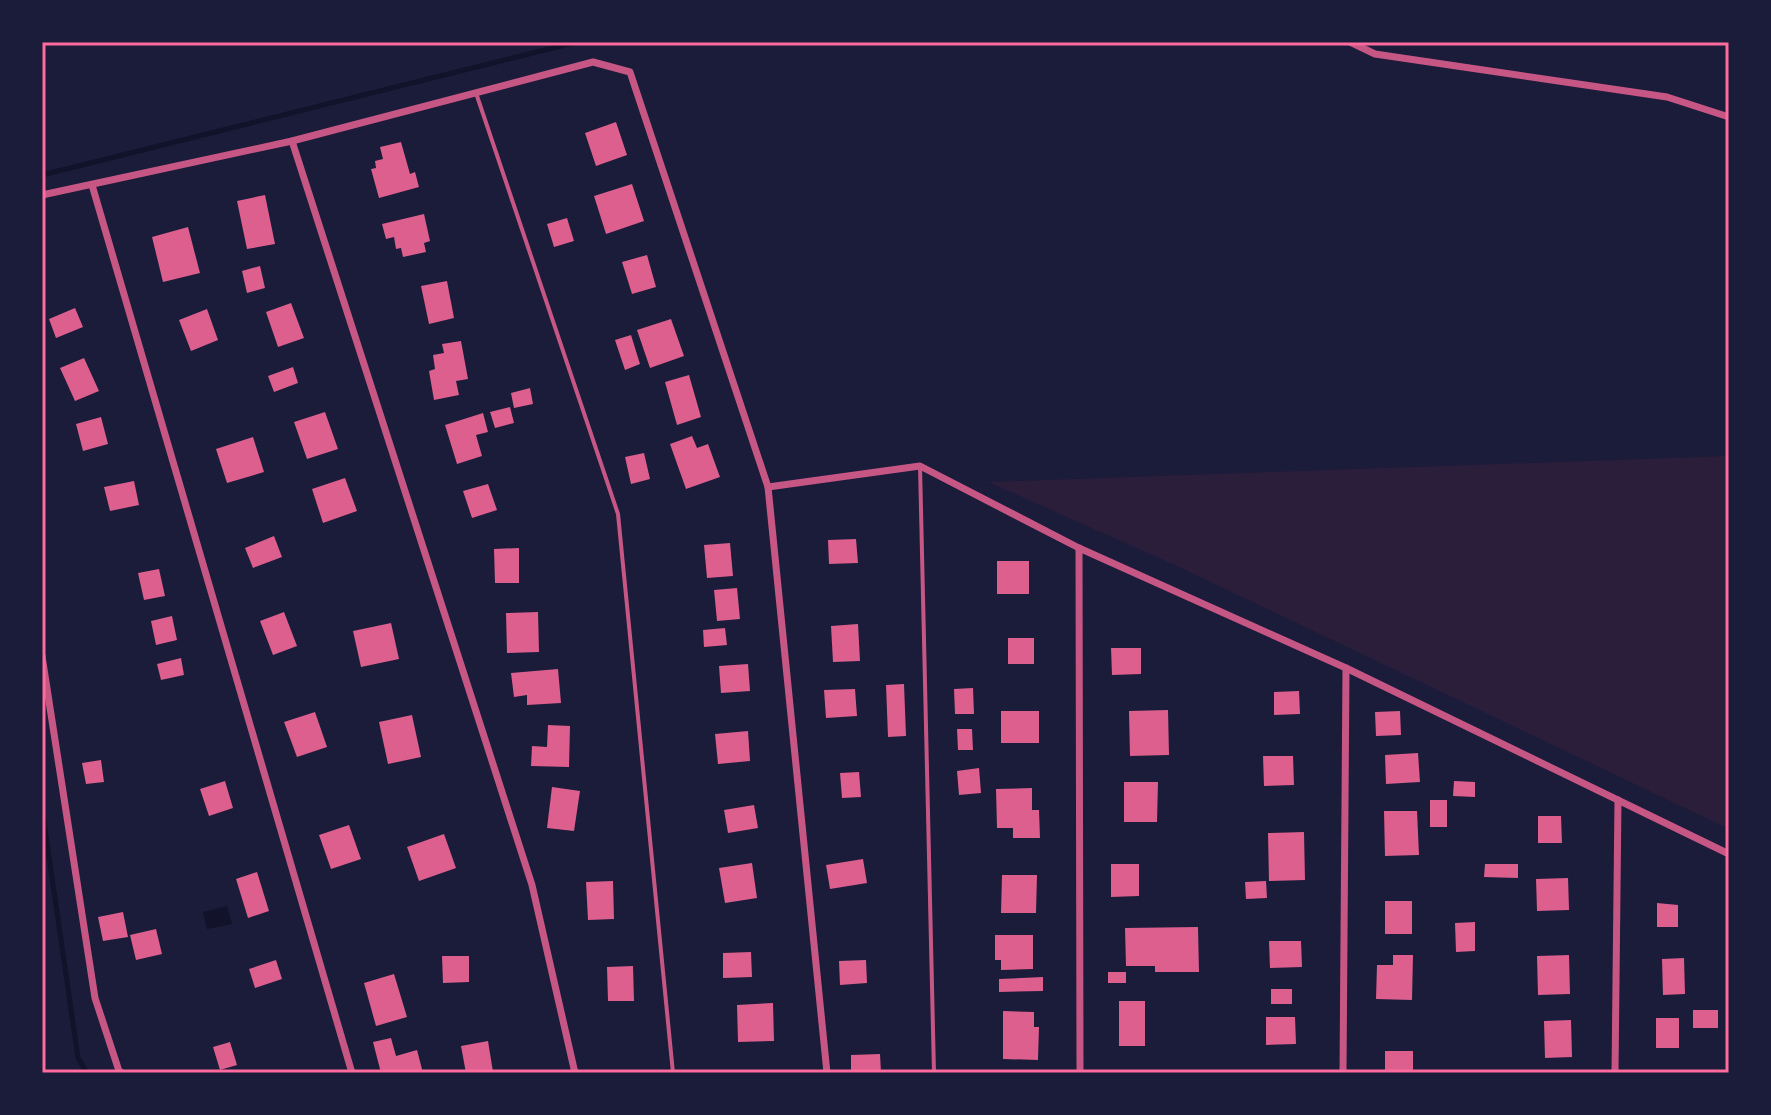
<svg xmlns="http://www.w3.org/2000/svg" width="1771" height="1115" font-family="Rubik,sans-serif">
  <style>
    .green { fill: #2a1e3b }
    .water { fill: #12122b }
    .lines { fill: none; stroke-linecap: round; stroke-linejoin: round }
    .stream { stroke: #12122b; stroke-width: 5 }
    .building { fill: #dd5f8e }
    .service { stroke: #c65784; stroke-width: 4 }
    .minor { stroke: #c65784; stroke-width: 7 }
    .neatline { fill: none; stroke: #ff6b9d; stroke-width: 3 }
  </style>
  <rect width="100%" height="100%" fill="#1b1b3a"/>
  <polygon class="green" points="1729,456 1729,829 1177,566 988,482"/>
  <polygon class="water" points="227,906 232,924 207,929 203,912"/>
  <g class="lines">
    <g class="stream">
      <polyline points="42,175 577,42"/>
      <polyline points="42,808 78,1058 87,1073"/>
    </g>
  </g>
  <g class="building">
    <polygon points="616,122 627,155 596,166 585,133"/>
    <polygon points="401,142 410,174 415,172 419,187 379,198 371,169 376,168 375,161 383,159 380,147"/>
    <polygon points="632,184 644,221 606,234 594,196"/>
    <polygon points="265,195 275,244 247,249 237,201"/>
    <polygon points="424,214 430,241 424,243 426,252 403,257 401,248 396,249 394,237 386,239 382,224"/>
    <polygon points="567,218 574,241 554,247 547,224"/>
    <polygon points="188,227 200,273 163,282 152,237"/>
    <polygon points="647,255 656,287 632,294 622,262"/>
    <polygon points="260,266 265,288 247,293 242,271"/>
    <polygon points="447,281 454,318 429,324 421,286"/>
    <polygon points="291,303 304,338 278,347 266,312"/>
    <polygon points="75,308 83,327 56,338 49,319"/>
    <polygon points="207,309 218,340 191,351 179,320"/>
    <polygon points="671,319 684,356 650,368 637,330"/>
    <polygon points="631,335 640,364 625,370 615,340"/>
    <polygon points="461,341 468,379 456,381 459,395 434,400 429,371 435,369 433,355 444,353 442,344"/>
    <polygon points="84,358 99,391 75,401 60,368"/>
    <polygon points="293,367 298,383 274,392 268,376"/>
    <polygon points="689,375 701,417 677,425 665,382"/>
    <polygon points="530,388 533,404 514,408 511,393"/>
    <polygon points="510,407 514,423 495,428 490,412"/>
    <polygon points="325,412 338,449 307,459 294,422"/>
    <polygon points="483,413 488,432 476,435 482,456 457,464 445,425"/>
    <polygon points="101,417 108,444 83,451 76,424"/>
    <polygon points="692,436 697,448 708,444 720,477 686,489 670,444"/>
    <polygon points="253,437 264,472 227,483 216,449"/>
    <polygon points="644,453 650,479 631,484 625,457"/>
    <polygon points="345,478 357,511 323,523 312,489"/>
    <polygon points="134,481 139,505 110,511 104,487"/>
    <polygon points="488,484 497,510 472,518 463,491"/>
    <polygon points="274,536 282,557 253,568 245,548"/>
    <polygon points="856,539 858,563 829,564 828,540"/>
    <polygon points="730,543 733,576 707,578 704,545"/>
    <polygon points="519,548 519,583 495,583 494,549"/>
    <rect x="997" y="561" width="32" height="33"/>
    <polygon points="159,569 165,596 144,600 138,573"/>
    <polygon points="737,588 740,619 717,621 714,590"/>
    <polygon points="284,612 297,646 273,655 260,621"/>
    <polygon points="538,612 539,652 507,653 506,613"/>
    <polygon points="172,616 177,640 156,645 151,621"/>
    <polygon points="391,623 399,659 361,667 353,631"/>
    <polygon points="858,624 860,661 833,662 831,626"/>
    <polygon points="725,628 727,645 704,647 703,630"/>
    <rect x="1008" y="638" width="26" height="26"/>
    <polygon points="1111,648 1141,648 1141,674 1112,675"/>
    <polygon points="181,658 184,675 161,680 157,664"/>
    <polygon points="748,664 750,691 721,693 719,666"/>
    <polygon points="558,669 561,703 527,705 527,695 514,697 511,673"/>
    <polygon points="904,684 906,736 888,737 886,685"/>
    <polygon points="973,688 974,714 955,714 954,689"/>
    <polygon points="855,689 857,716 826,718 824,690"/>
    <polygon points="1299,691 1300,714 1274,715 1274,692"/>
    <polygon points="1168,710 1169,755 1130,756 1129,711"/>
    <rect x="1001" y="711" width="38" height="32"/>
    <polygon points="1400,711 1401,735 1376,736 1375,712"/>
    <polygon points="315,712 327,747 297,757 284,722"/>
    <polygon points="412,715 421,757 388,764 379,722"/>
    <polygon points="548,725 570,726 569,767 531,766 532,746 547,747"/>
    <polygon points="957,729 972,729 973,750 958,750"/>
    <polygon points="748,731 750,761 718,764 715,734"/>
    <polygon points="1418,753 1420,782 1386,784 1385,755"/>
    <polygon points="1263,756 1293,756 1294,785 1264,786"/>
    <polygon points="101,760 104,782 86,784 82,763"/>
    <polygon points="979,768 981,793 959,795 957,771"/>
    <polygon points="859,772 861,797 842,798 840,773"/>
    <polygon points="225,781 233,808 209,816 200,789"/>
    <polygon points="1454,781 1475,782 1475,797 1453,796"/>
    <polygon points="1124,782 1158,782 1157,822 1124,822"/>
    <polygon points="552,787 580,791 574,831 547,828"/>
    <polygon points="1032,788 1032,810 1039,810 1040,838 1013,838 1013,828 997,828 996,789"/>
    <rect x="1430" y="800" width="17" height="27"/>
    <polygon points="754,805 758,828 728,833 724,810"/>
    <polygon points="1384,811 1417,811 1419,855 1385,856"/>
    <polygon points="1538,816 1561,816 1562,843 1538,843"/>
    <polygon points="349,825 361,859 331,869 319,835"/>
    <polygon points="1304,832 1305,880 1269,881 1268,833"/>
    <polygon points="444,834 456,868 419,881 407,847"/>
    <polygon points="863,859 867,883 830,889 826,865"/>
    <polygon points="752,863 757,898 725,903 719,868"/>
    <polygon points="1111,864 1139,864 1139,896 1111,897"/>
    <polygon points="1485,864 1518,864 1518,878 1484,877"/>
    <polygon points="257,872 269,911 248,918 236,879"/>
    <polygon points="1002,875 1037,875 1036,913 1001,913"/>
    <polygon points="1568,878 1569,910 1537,911 1536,879"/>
    <polygon points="613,881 614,919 588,920 586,882"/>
    <polygon points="1266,881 1267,898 1246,899 1245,882"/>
    <rect x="1385" y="901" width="27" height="33"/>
    <polygon points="1657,903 1678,905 1678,927 1657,927"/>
    <polygon points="123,912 128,937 103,941 98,917"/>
    <polygon points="1475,922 1475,951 1456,952 1455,923"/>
    <polygon points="1198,927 1199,972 1155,972 1155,966 1126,966 1125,928"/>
    <polygon points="156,929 162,954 136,960 130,935"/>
    <polygon points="995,935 1033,935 1033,969 1001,970 1001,960 995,960"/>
    <polygon points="1269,941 1301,941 1302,967 1270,968"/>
    <polygon points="751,952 752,977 723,978 723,953"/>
    <polygon points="1393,955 1413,955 1412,1000 1376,999 1377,965 1393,965"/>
    <polygon points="1569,955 1570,994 1538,995 1537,956"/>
    <polygon points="442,956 469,956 469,982 443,983"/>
    <polygon points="1684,958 1685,994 1663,995 1662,959"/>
    <polygon points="276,960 282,979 255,988 249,969"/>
    <polygon points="866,960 867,983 840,985 839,961"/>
    <polygon points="633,966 634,1001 608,1001 607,967"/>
    <rect x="1108" y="972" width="18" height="11"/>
    <polygon points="394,974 407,1017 376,1026 364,983"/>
    <polygon points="1043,977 1043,991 999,992 999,979"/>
    <rect x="1271" y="989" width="21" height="15"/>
    <rect x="1119" y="1001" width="26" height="45"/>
    <polygon points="773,1003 774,1041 738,1042 737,1005"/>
    <rect x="1693" y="1010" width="25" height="18"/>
    <polygon points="1003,1011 1034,1012 1034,1027 1039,1027 1038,1060 1003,1059"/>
    <polygon points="1266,1017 1295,1017 1296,1044 1266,1045"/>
    <rect x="1656" y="1018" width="23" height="30"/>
    <polygon points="1571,1020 1572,1057 1545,1058 1544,1021"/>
    <polygon points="391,1038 396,1056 417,1050 423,1073 381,1073 373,1042"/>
    <polygon points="488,1041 493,1072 466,1073 461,1046"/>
    <polygon points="230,1042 237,1065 220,1070 213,1047"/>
    <rect x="1385" y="1051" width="28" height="22"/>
    <polygon points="880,1054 881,1073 851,1073 851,1055"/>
  </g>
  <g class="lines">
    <g class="service">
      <polyline points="476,93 618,514 673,1073"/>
      <polyline points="920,466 934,1073"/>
    </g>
    <g class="minor">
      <polyline points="1350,42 1375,54 1667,97 1729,117"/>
      <polyline points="292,141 532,885 575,1073"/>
      <polyline points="92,185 352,1073"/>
      <polyline points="42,195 292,141 593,62 630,72 768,487 827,1073"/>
      <polyline points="768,487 920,466 1079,548 1346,668 1729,854"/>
      <polyline points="1079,548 1080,1073"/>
      <polyline points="42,656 95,998 119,1071 122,1073"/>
      <polyline points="1343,1073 1346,668"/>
      <polyline points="1615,1073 1618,800"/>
    </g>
  </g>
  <rect width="1771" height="1115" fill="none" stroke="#1b1b3a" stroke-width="88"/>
  <rect x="44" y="44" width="1683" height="1027" class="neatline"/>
</svg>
